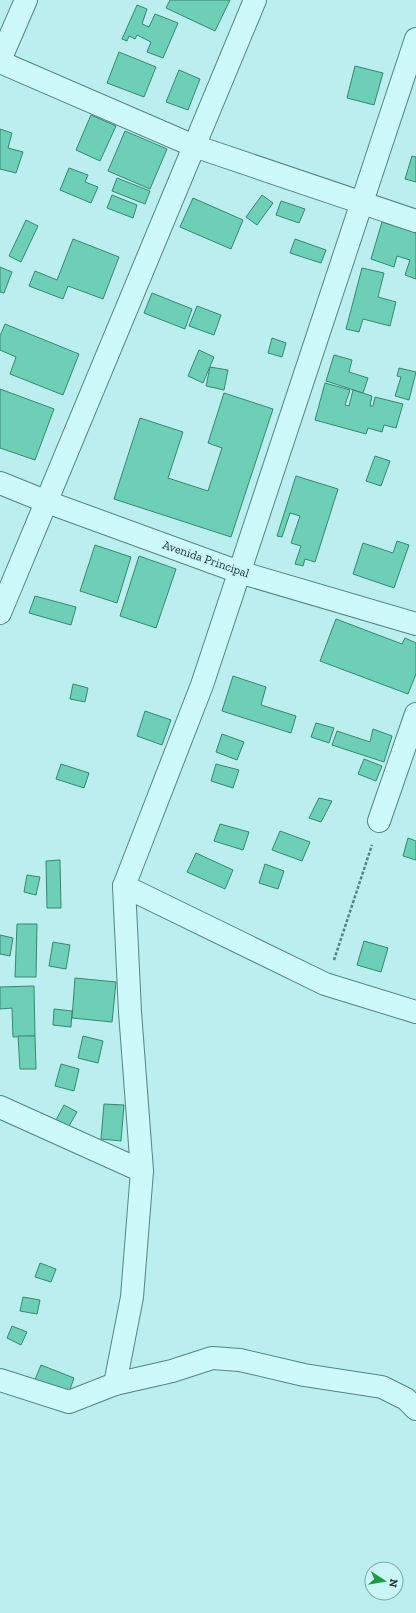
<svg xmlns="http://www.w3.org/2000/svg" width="416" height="1613" font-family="'Zilla Slab',serif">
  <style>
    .building { fill: #6ecfb7; stroke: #398671 }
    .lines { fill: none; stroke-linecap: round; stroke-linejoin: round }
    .minor-casing { stroke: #548680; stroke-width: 24 }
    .path { stroke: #548680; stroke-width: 2.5; stroke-dasharray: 3 2; stroke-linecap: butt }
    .minor { stroke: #cdf9fa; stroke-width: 22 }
    .labels { text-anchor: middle; stroke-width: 3.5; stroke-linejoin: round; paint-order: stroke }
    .street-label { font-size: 12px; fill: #1a3530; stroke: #caf5f7 }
  </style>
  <rect width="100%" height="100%" fill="#baeeef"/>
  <g class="building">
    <polygon points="170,0 230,0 215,31 166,8"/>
    <polygon points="137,5 147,9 142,24 149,27 155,14 178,23 163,58 147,52 151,42 137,35 135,39 129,36 127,41 122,39"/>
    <polygon points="119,52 156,67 144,97 107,83"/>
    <polygon points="355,66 383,73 374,105 347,98"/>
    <polygon points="179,70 200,79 188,110 166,102"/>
    <polygon points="91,115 116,126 100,161 76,150"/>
    <polygon points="0,129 12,133 8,148 23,152 16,173 0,169"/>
    <polygon points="125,131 167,149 150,189 108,171"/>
    <polygon points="412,156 416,157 416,182 405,179"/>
    <polygon points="69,168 88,175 85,182 98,187 91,203 60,190"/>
    <polygon points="117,178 150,191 145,204 112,191"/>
    <polygon points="112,195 137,205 133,218 107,208"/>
    <polygon points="262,195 273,203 257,225 246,217"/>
    <polygon points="193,198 243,220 231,249 180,227"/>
    <polygon points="281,201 305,209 299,223 276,215"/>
    <polygon points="26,220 38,226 21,262 9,256"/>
    <polygon points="382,222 416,233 416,279 405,275 410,260 397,256 394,267 371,259"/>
    <polygon points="73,239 119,257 103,299 68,286 63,299 29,286 35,271 57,280"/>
    <polygon points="295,239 326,250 321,263 290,253"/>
    <polygon points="0,267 12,272 4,293 0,292"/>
    <polygon points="362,268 384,273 378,297 396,302 390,326 363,319 359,332 346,329"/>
    <polygon points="152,293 192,309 185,329 144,313"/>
    <polygon points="197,306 221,315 214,335 189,326"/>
    <polygon points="5,324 79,354 63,395 10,374 16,357 0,350 0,336"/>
    <polygon points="272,338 286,343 282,357 268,353"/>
    <polygon points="199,350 214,357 203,383 188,376"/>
    <polygon points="334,355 352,360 349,372 368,378 363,393 326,381"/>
    <polygon points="210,367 228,370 224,390 206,386"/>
    <polygon points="399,368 416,372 409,400 395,396 401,377 397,376"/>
    <polygon points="325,383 350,390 345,405 349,406 353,390 372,396 370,406 373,406 375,397 403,404 396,428 384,425 382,432 368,428 366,434 315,420"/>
    <polygon points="0,389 54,409 35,460 0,448"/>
    <polygon points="224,393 273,409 231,537 114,499 140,418 183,432 168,478 208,491 222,448 208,443"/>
    <polygon points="375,456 390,461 381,486 366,481"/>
    <polygon points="296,476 338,489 315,562 305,559 303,566 295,564 301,546 291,543 300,516 290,513 282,537 277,536"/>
    <polygon points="397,541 409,545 394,588 353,574 363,543 393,553"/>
    <polygon points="95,545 131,557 117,603 80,591"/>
    <polygon points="139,556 176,569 156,628 120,616"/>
    <polygon points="35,596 76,607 71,625 29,613"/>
    <polygon points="336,619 402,644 405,638 416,643 416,674 408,694 320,661"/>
    <polygon points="233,676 266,687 261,705 296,716 291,733 222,711"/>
    <polygon points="73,684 88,688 85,702 70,699"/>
    <polygon points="145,711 171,720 162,745 137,736"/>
    <polygon points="316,723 334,728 329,743 311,737"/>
    <polygon points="373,729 392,736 384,762 332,745 337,731 370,742"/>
    <polygon points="222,734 244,742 237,760 216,752"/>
    <polygon points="364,759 382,766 376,781 358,774"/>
    <polygon points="61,764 89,773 84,788 56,779"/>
    <polygon points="216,764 239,770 233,788 211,781"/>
    <polygon points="319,798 332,801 321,822 309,818"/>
    <polygon points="220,824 249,832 243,850 214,841"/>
    <polygon points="280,831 310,842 302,861 272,850"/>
    <polygon points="408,838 416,841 416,860 403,856"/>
    <polygon points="196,853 233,870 225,889 187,872"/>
    <polygon points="60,860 61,908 47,908 46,861"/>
    <polygon points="265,864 284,871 278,889 259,883"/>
    <polygon points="27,875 40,877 36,895 24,892"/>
    <polygon points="17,924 37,924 36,977 15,977"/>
    <polygon points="0,935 13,938 10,956 0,954"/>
    <polygon points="364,941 388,948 381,972 357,965"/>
    <polygon points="53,942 70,945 66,969 49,966"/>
    <polygon points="75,978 116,982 112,1022 72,1018"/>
    <polygon points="34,986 35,1036 13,1037 12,1008 0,1009 0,987"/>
    <polygon points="54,1009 72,1011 71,1027 53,1025"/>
    <polygon points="18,1036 35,1036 36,1069 20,1069"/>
    <polygon points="83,1036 103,1041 98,1063 78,1058"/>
    <polygon points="61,1064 79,1069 74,1091 55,1086"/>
    <polygon points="104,1104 124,1105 121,1141 101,1139"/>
    <polygon points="64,1105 77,1112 69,1126 56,1120"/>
    <polygon points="40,1263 56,1269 51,1282 35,1277"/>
    <polygon points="23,1297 40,1300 37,1314 20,1311"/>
    <polygon points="12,1326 27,1332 21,1345 7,1338"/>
    <polygon points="41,1365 74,1378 68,1395 34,1382"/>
  </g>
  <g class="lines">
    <defs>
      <g id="minor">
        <polyline points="0,60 26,0"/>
        <polyline points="0,62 194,146 416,221"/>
        <polyline points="0,483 47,502 239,572 416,624"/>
        <polyline points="0,613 255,0"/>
        <polyline points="379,821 416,714"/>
        <polyline points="124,886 325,984 416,1012"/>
        <polyline points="0,1107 142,1171"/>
        <polyline points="0,1380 69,1402 115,1384 172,1371 212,1358 240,1360 304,1375 382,1387 406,1399 416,1409"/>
        <polyline points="115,1384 132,1297 142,1171 130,1012 124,886 202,685 416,39"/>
      </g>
    </defs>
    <use href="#minor" class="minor-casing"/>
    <polyline class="path" points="334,960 372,845"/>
    <use href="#minor" class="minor"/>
  </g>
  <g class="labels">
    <g class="street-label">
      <text transform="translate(206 559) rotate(19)" y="4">Avenida Principal</text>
    </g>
  </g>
  <g transform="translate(384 1581) rotate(102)"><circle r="19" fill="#caf5f7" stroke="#84a8a7"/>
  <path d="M0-3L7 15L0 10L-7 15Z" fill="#229848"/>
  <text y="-6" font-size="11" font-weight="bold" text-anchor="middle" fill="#1a3530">N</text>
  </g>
</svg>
